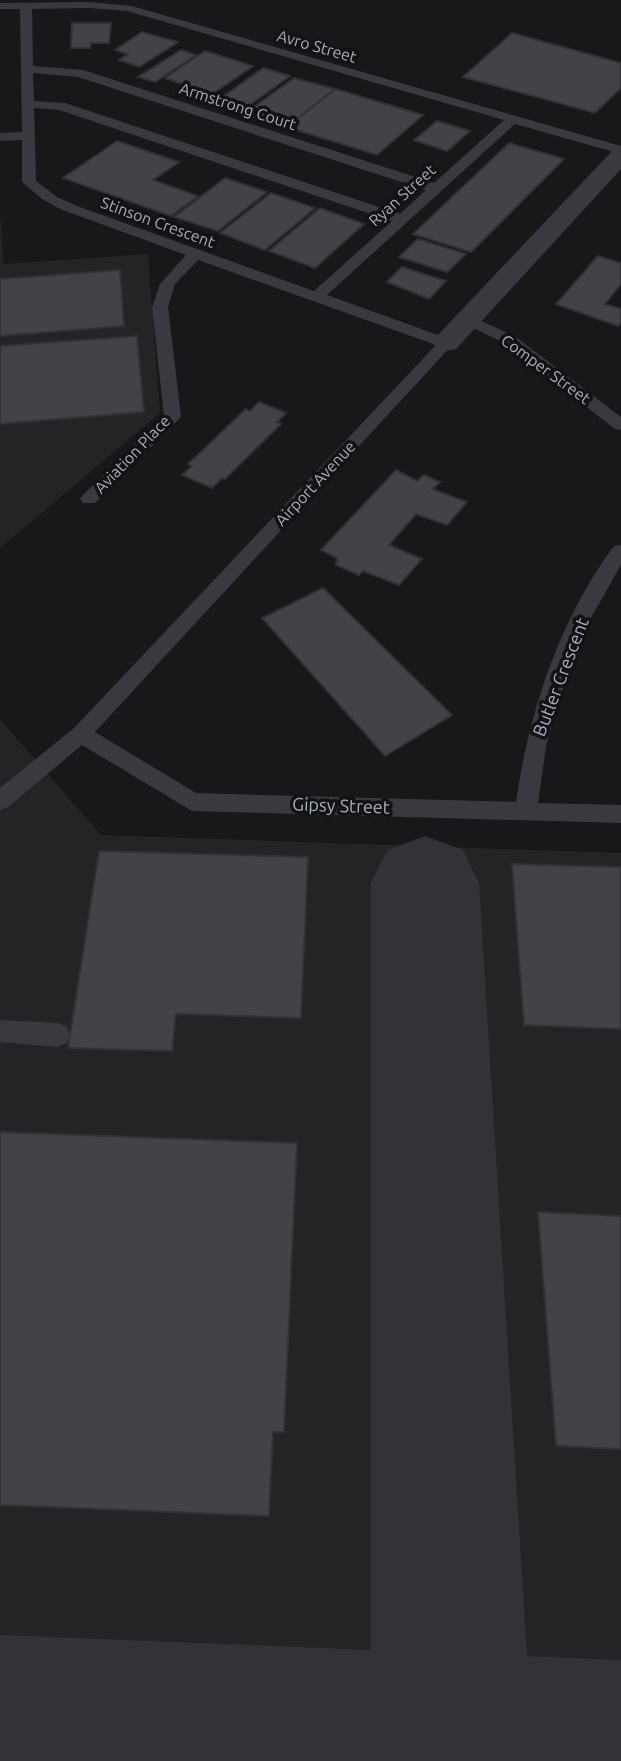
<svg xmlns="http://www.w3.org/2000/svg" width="621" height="1761" font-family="Ubuntu,sans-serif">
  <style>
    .built { fill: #242427 }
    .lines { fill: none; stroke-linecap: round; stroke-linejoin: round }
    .taxiway { fill: #323337; fill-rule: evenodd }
    .building { fill: #424347; stroke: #313236; stroke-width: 2 }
    .service { fill: #383a3f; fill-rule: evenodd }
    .minor { fill: #383a3f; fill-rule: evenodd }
    .labels { text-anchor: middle; stroke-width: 7; stroke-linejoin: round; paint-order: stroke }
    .far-street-label { font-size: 16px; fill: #a9b0bb; stroke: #131315 }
    .street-label { font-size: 18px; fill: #a9b0bb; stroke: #131315 }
  </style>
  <rect width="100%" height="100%" fill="#18181a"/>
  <g class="built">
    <polygon points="0,213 4,264 148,254 160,413 0,548"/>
    <polygon points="0,719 101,835 621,853 621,1761 0,1761"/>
  </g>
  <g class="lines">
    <polygon class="taxiway" points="425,836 463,850 479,883 527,1656 621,1660 621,1761 0,1761 0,1635 371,1650 371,883 387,850"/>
  </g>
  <g class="building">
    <polygon points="72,23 111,23 109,43 91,43 90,48 71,48"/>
    <polygon points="142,32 178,42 139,67 119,60 128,54 115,50"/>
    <polygon points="512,33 621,63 621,88 595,113 463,77"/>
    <polygon points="181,50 196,55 155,82 138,77"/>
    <polygon points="205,51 253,66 202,101 176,92 188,86 165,78"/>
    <polygon points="263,68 290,76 240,112 213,104"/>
    <polygon points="294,78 335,89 287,127 244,114"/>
    <polygon points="335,89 423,115 377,155 287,127"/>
    <polygon points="437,121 470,131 447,151 414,140"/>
    <polygon points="117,141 179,162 153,180 198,196 171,216 63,178"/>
    <polygon points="509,143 564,159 471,252 413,234"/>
    <polygon points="225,178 267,192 218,231 174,217"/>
    <polygon points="271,193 315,208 265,250 220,233"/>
    <polygon points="320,208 364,224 315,268 269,251"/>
    <polygon points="418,239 466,254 447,272 399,257"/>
    <polygon points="598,256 621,263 621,284 605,304 621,309 621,322 618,326 556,304"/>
    <polygon points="402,267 446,281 429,299 387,282"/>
    <polygon points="120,270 124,326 0,336 0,279"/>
    <polygon points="137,336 144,412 0,424 0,346"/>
    <polygon points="259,402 286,413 277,422 281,424 225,479 222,478 212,488 182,475 192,466 188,464 246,409 250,411"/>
    <polygon points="396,470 417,481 424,475 440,482 432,489 467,502 447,525 416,514 389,545 422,559 399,585 363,571 359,575 336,565 337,558 321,550"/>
    <polygon points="323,588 452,715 385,756 262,618"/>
    <polygon points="99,851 308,857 301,1018 176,1014 172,1051 68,1048"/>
    <polygon points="512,864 621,867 621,1029 524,1025"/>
    <polygon points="0,1132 297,1143 284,1432 273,1432 269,1516 0,1505"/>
    <polygon points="538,1212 621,1216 621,1449 556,1446"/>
  </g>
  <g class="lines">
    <g class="service">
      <path d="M89 2 132 6 621 146V154L515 124 327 295 452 340 454 343 95 732 196 793 516 802C529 712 559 620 614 546L621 545V565L592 616 558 701 546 747 538 803 621 805V823L192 811 82 745 8 807 0 810V788L74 728 436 345 198 260 175 284 168 307 181 417 95 503H83L80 499 83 495 164 416 152 307 160 284 186 255 60 209 42 199 22 182V140L0 141V133L22 132 20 9H0V3ZM89 8 127 11 504 120 434 183 83 70 33 66 32 9ZM33 73 78 77 426 190 400 214 65 103 34 101ZM34 108 59 110 392 221 314 291 77 206 57 197 36 181Z"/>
      <polygon points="467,314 516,337 621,417 621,430 615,429 504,343 461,322 459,319"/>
      <polygon points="0,1020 58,1023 67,1027 70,1035 67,1043 58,1047 0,1042"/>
    </g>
    <polygon class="minor" points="621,148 621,169 456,349 446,351 436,349 433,343 436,337 613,150"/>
  </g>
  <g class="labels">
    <g class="far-street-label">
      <text transform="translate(317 46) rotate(16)" y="6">Avro Street</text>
      <text transform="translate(238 106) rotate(18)" y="6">Armstrong Court</text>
      <text transform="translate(402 195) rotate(-42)" y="6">Ryan Street</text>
      <text transform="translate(158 222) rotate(20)" y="6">Stinson Crescent</text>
      <text transform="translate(546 369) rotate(36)" y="6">Comper Street</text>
      <text transform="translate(132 454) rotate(-46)" y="6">Aviation Place</text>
      <text transform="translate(315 483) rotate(-47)" y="6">Airport Avenue</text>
    </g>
    <g class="street-label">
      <text transform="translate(561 677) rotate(-69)" y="6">Butler Crescent</text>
      <text transform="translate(341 806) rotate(2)" y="6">Gipsy Street</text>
    </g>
  </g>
</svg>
